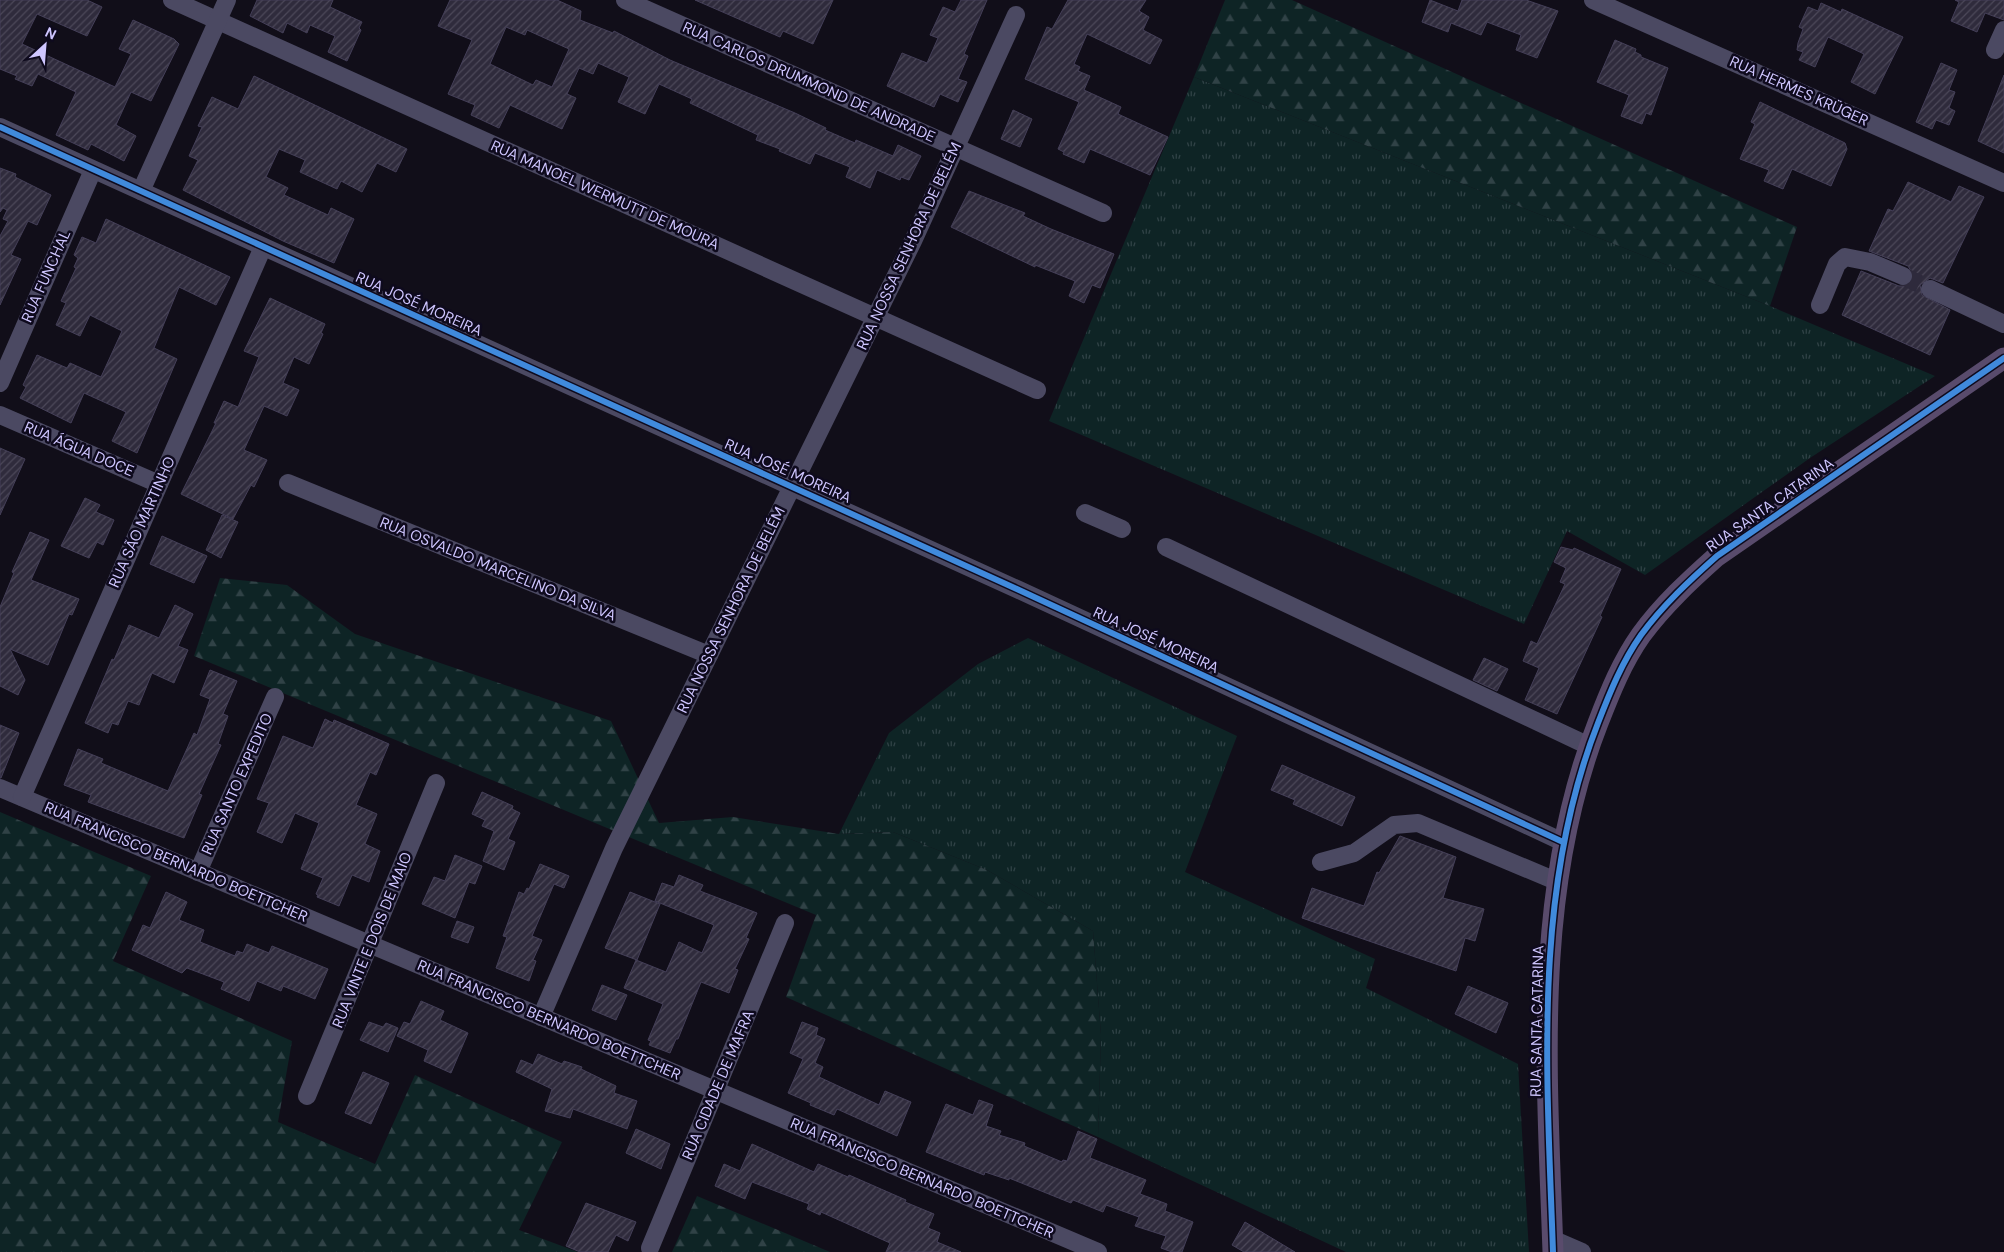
<svg xmlns="http://www.w3.org/2000/svg" width="2004" height="1252" font-family="'DM Sans',sans-serif">
  <style>
    .grass { fill: url(#grass-tufts) }
    .forest { fill: url(#forest-firs) }
    .building { fill: url(#building-hatch); stroke: #443f58; fill-rule: evenodd }
    .lines { fill: none; stroke-linecap: round; stroke-linejoin: round }
    .minor-tunnel { stroke: #2e2a3c; stroke-width: 18; stroke-dasharray: 18 9; stroke-linecap: butt }
    .minor { stroke: #4b4962; stroke-width: 18 }
    .major { stroke: #594b6c; stroke-width: 21 }
    .cycleway-casing { stroke: #0e0a1d; stroke-width: 9 }
    .cycleway { stroke: #408adc; stroke-width: 6 }
    .labels { text-anchor: middle; stroke-width: 5; stroke-linejoin: round; paint-order: stroke }
    .street-label { font-size: 15px; fill: #cfc6ff; stroke: #0e0a1d }
  </style>
  <defs>
    <pattern id="grass-tufts" width="24" height="20" patternUnits="userSpaceOnUse" patternTransform="scale(1.25)"><rect width="24" height="20" fill="#0e2425"/><path d="M3 7l-1-3M5 7V3M7 7l1-3M15 17l-1-3M17 17v-4M19 17l1-3" fill="none" stroke="#304246"/></pattern>
    <pattern id="forest-firs" width="22" height="20" patternUnits="userSpaceOnUse" patternTransform="scale(1.25)"><rect width="22" height="20" fill="#0e2425"/><path d="M5 1l3.5 6h-7zM16 11l3.5 6h-7z" fill="#304246"/></pattern>
    <pattern id="building-hatch" width="6" height="6" patternUnits="userSpaceOnUse" patternTransform="scale(1.25)"><rect width="6" height="6" fill="#2f2b3c"/><path d="M-1 1l2-2M0 6l6-6M5 7l2-2" fill="none" stroke="#4c4859"/></pattern>
  </defs>
  <rect width="100%" height="100%" fill="#110e19"/>
  <g class="grass">
    <polygon points="1194,77 1770,306 1935,376 1810,458 1645,575 1567,531 1524,624 1049,421"/>
    <polygon points="1028,638 1237,736 1185,872 1375,959 1366,988 1518,1064 1529,1252 1346,1252 1098,1137 1101,1035 1093,931 987,870 893,832 839,834 889,733 978,664"/>
  </g>
  <g class="forest">
    <polygon points="1225,0 1292,0 1797,227 1770,306 1194,77"/>
    <polygon points="220,578 287,585 355,634 611,721 659,823 733,817 839,834 893,832 987,870 1093,931 1101,1035 1098,1137 786,997 816,915 194,656"/>
    <polygon points="0,812 151,876 113,961 292,1041 278,1122 375,1164 415,1075 562,1142 519,1230 578,1252 0,1252"/>
    <polygon points="697,1196 830,1252 672,1252"/>
  </g>
  <g class="building">
    <polygon points="0,0 87,0 102,7 87,36 37,14 22,44 115,87 131,54 119,49 133,20 174,39 179,44 151,101 131,92 116,125 136,136 124,161 91,144 88,150 56,135 76,92 38,74 32,86 15,79 17,76 0,69"/>
    <polygon points="257,0 333,0 330,7 362,22 359,28 361,30 347,61 328,52 335,36 310,25 307,33 287,23 283,33 250,16"/>
    <path d="M450 0H557L581 11 580 20 613 33 614 31 670 60 795 113 826 128 825 130 855 143 856 140 893 156 898 145 921 156 909 180 901 177 900 180 877 170 870 188 846 177 850 167 815 153 810 164 779 151 780 149 756 140 758 135 690 103 692 99 659 84 645 114 618 102 629 77 598 63 593 74 579 68 567 94 576 98 562 129 510 105 499 128 471 115 475 105 448 94 472 40 438 26ZM506 27 525 35 527 30 569 49 552 87 536 80 533 85 490 64Z"/>
    <polygon points="695,0 833,0 813,44 783,31 780,37"/>
    <polygon points="961,0 987,0 964,54 968,56 958,79 967,82 958,102 940,94 934,107 887,86 902,53 927,63 938,38 930,35 943,7 955,12"/>
    <polygon points="1068,0 1146,0 1139,11 1149,17 1143,30 1162,40 1150,64 1087,34 1074,64 1080,67 1078,71 1090,76 1084,90 1121,107 1118,114 1168,137 1150,175 1090,149 1084,163 1063,154 1064,152 1058,149 1079,102 1025,79 1047,27 1052,29"/>
    <polygon points="1430,0 1458,11 1462,0 1526,0 1558,11 1537,58 1516,50 1521,35 1487,22 1481,35 1451,23 1448,32 1422,22"/>
    <polygon points="1955,0 2004,0 2004,20 1985,13 1977,32 1951,21 1959,2"/>
    <polygon points="1821,3 1841,12 1842,9 1903,37 1875,94 1851,82 1864,54 1828,37 1815,67 1799,60 1803,52 1797,50 1798,43 1803,29 1799,27 1808,7 1818,11"/>
    <polygon points="1615,40 1636,49 1635,52 1641,55 1641,57 1668,68 1651,115 1646,113 1642,124 1621,116 1629,95 1597,82"/>
    <polygon points="1941,63 1957,70 1949,90 1955,92 1949,108 1955,111 1949,125 1936,120 1932,129 1916,122"/>
    <polygon points="2004,75 2004,153 1978,141"/>
    <polygon points="254,76 407,149 396,172 377,163 362,192 341,181 337,189 300,172 305,160 279,149 266,177 288,188 284,195 328,215 331,208 354,219 334,263 283,241 183,190 198,160 189,156 202,127 198,126 212,97 238,109"/>
    <polygon points="1760,102 1845,143 1847,149 1831,186 1792,169 1783,189 1764,181 1769,170 1740,159 1755,124 1751,122"/>
    <polygon points="1013,110 1032,119 1020,147 1001,139"/>
    <polygon points="0,168 16,174 15,177 51,195 37,225 28,221 11,255 21,259 0,305 0,236 8,221 3,219 7,210 3,208 0,212"/>
    <polygon points="1908,182 1951,202 1959,186 1984,197 1943,283 1930,278 1920,285 1922,295 1950,310 1930,355 1842,315 1861,271 1899,286 1905,286 1913,281 1913,274 1908,266 1869,251 1888,209 1893,211"/>
    <polygon points="969,191 1025,213 1023,216 1051,229 1114,254 1100,288 1092,285 1084,303 1069,296 1075,281 1035,265 1035,267 951,227"/>
    <polygon points="106,219 230,277 216,305 179,287 154,348 177,359 137,453 112,441 126,412 84,393 71,423 20,398 26,387 23,385 37,355 67,368 70,363 101,377 122,331 90,315 80,336 56,325 66,303 61,301 76,268 74,267 78,258 74,255 82,237 96,243"/>
    <polygon points="270,298 325,324 321,333 323,334 309,364 294,357 283,383 299,390 287,416 264,406 244,450 267,460 254,487 251,485 233,519 181,494 216,423 214,423 224,401 238,407 259,357 244,351"/>
    <polygon points="0,448 25,459 0,515"/>
    <polygon points="85,498 100,505 96,512 114,520 103,545 97,542 89,558 61,546"/>
    <polygon points="222,515 238,522 221,558 206,550"/>
    <polygon points="30,532 49,540 31,580 79,599 72,615 69,614 48,665 10,649 25,680 18,695 0,686 0,607 14,573 12,572"/>
    <polygon points="162,536 207,556 194,583 150,564"/>
    <polygon points="1561,547 1573,550 1574,548 1621,569 1600,616 1602,617 1557,714 1525,700 1539,668 1523,661 1531,641 1537,644 1565,584 1560,582 1566,568 1554,562"/>
    <polygon points="175,605 193,614 178,646 188,650 174,683 152,673 139,705 128,701 118,725 112,723 108,733 85,723 112,659 114,660 129,625 159,638"/>
    <polygon points="1484,658 1508,669 1497,691 1473,680"/>
    <polygon points="210,670 237,681 223,714 228,716 218,744 221,745 199,794 202,795 184,838 88,802 91,795 64,785 78,749 103,759 101,763 168,791 194,733 197,735 210,699 200,695"/>
    <polygon points="325,719 333,723 334,720 389,744 376,775 370,772 356,805 377,814 365,844 380,851 369,882 352,875 339,906 317,897 318,895 316,894 323,878 301,869 319,823 295,813 282,843 257,832 269,803 257,799 283,736 313,748"/>
    <polygon points="0,725 19,733 1,778 0,778"/>
    <polygon points="1282,765 1355,797 1342,826 1293,804 1295,800 1271,790"/>
    <polygon points="482,792 513,806 512,809 520,813 508,839 515,842 504,870 483,861 494,831 482,826 485,820 472,814"/>
    <polygon points="1400,836 1456,857 1443,898 1484,909 1475,941 1465,938 1456,971 1302,918 1312,888 1364,906 1377,872 1379,873"/>
    <polygon points="455,855 482,866 475,884 469,882 455,918 422,904 434,877 445,881"/>
    <polygon points="540,864 569,876 564,888 554,884 532,936 542,940 533,960 536,961 529,981 496,968 507,937 503,936 519,892 524,894 527,888 529,889"/>
    <polygon points="679,875 703,885 700,891 757,913 746,938 749,939 735,969 738,970 729,993 701,982 678,1039 676,1039 670,1053 649,1045 651,1041 648,1040 663,1004 624,988 636,960 666,972 679,942 702,953 714,925 655,901 662,883 674,887"/>
    <polygon points="166,892 187,902 179,920 204,930 200,942 235,956 237,951 243,953 247,944 269,953 272,946 328,969 315,999 283,986 281,991 257,981 249,1001 221,989 224,982 187,968 182,973 132,950 143,925 150,928"/>
    <polygon points="630,892 660,904 637,960 605,948"/>
    <polygon points="457,921 474,927 468,943 451,937"/>
    <polygon points="602,985 627,995 616,1020 592,1010"/>
    <polygon points="1468,986 1508,1003 1496,1033 1455,1014"/>
    <polygon points="421,1001 444,1011 440,1020 468,1033 451,1073 424,1061 428,1050 397,1036 404,1022 410,1024"/>
    <polygon points="369,1022 383,1027 386,1023 398,1028 388,1052 360,1040"/>
    <polygon points="802,1022 818,1028 816,1035 825,1039 815,1063 823,1067 819,1077 879,1105 885,1091 911,1102 897,1136 837,1109 834,1115 810,1105 811,1103 788,1093 803,1059 790,1053"/>
    <polygon points="538,1054 562,1064 564,1061 582,1067 581,1069 616,1086 614,1093 637,1101 627,1129 573,1109 570,1118 545,1111 552,1089 516,1072 521,1060 533,1065"/>
    <polygon points="363,1072 389,1083 371,1124 345,1113"/>
    <polygon points="979,1100 993,1105 986,1126 1001,1131 999,1135 1025,1143 1024,1146 1062,1162 1063,1160 1067,1161 1078,1131 1097,1139 1090,1158 1146,1180 1140,1194 1167,1204 1165,1211 1193,1222 1182,1252 1172,1252 1161,1248 1166,1236 1135,1226 1139,1217 1106,1205 1103,1212 1073,1200 1071,1203 1009,1178 1009,1180 985,1172 984,1175 926,1152 946,1104 973,1115"/>
    <polygon points="636,1129 670,1144 661,1169 626,1153"/>
    <polygon points="752,1144 814,1172 818,1164 848,1177 849,1175 906,1200 905,1202 934,1214 928,1228 940,1233 937,1242 961,1252 886,1252 890,1243 821,1212 820,1215 807,1209 809,1204 752,1182 745,1199 715,1186 724,1164 740,1171"/>
    <polygon points="586,1203 636,1222 628,1241 616,1235 608,1252 580,1252 566,1246"/>
    <polygon points="1245,1222 1295,1252 1244,1252 1232,1245"/>
  </g>
  <g class="lines">
    <polyline class="minor-tunnel" points="1903,276 1930,289"/>
    <g class="minor">
      <polyline points="172,0 1037,390"/>
      <polyline points="625,0 1103,213"/>
      <polyline points="1593,0 2004,183"/>
      <polyline points="1995,50 2004,30"/>
      <polyline points="0,127 1019,590 1563,842"/>
      <polyline points="141,191 227,0"/>
      <polyline points="1930,289 2004,324"/>
      <polyline points="1820,305 1837,264 1845,257 1870,262 1903,276"/>
      <polyline points="0,383 93,170"/>
      <polyline points="0,415 159,484"/>
      <polyline points="288,483 709,655"/>
      <polyline points="1085,513 1122,529"/>
      <polyline points="1166,547 1589,746"/>
      <polyline points="0,788 1098,1252"/>
      <polyline points="22,797 263,247"/>
      <polyline points="1321,862 1354,853 1394,825 1418,823 1556,881"/>
      <polyline points="198,872 275,697"/>
      <polyline points="541,1017 614,848 913,241 1016,15"/>
      <polyline points="307,1096 436,783"/>
      <polyline points="1552,1239 1582,1252"/>
      <polyline points="650,1248 785,923"/>
    </g>
    <path class="major" d="M1553 1252C1547 1075 1532 891 1598 723 1610 692 1622 662 1641 635 1663 605 1690 580 1717 556L2004 358"/>
    <defs>
      <g id="cycleway">
        <polyline points="0,127 1019,590 1563,842"/>
        <path d="M1553 1252C1547 1075 1532 891 1598 723 1610 692 1622 662 1641 635 1663 605 1690 580 1717 556L2004 358"/>
      </g>
    </defs>
    <use href="#cycleway" class="cycleway-casing"/>
    <use href="#cycleway" class="cycleway"/>
  </g>
  <g class="labels">
    <g class="street-label">
      <text transform="translate(809 82) rotate(24)" y="5">RUA CARLOS DRUMMOND DE ANDRADE</text>
      <text transform="translate(1799 91) rotate(24)" y="5">RUA HERMES KRÜGER</text>
      <text transform="translate(605 195) rotate(24)" y="5">RUA MANOEL WERMUTT DE MOURA</text>
      <text transform="translate(909 246) rotate(-65)" y="5">RUA NOSSA SENHORA DE BELÉM</text>
      <text transform="translate(46 276) rotate(-66)" y="5">RUA FUNCHAL</text>
      <text transform="translate(419 304) rotate(24)" y="5">RUA JOSÉ MOREIRA</text>
      <text transform="translate(79 449) rotate(23)" y="5">RUA ÁGUA DOCE</text>
      <text transform="translate(788 471) rotate(24)" y="5">RUA JOSÉ MOREIRA</text>
      <text transform="translate(1770 505) rotate(-35)" y="5">RUA SANTA CATARINA</text>
      <text transform="translate(142 522) rotate(-66)" y="5">RUA SÃO MARTINHO</text>
      <text transform="translate(498 569) rotate(22)" y="5">RUA OSVALDO MARCELINO DA SILVA</text>
      <text transform="translate(731 610) rotate(-64)" y="5">RUA NOSSA SENHORA DE BELÉM</text>
      <text transform="translate(1156 640) rotate(25)" y="5">RUA JOSÉ MOREIRA</text>
      <text transform="translate(237 784) rotate(-66)" y="5">RUA SANTO EXPEDITO</text>
      <text transform="translate(176 862) rotate(23)" y="5">RUA FRANCISCO BERNARDO BOETTCHER</text>
      <text transform="translate(372 940) rotate(-68)" y="5">RUA VINTE E DOIS DE MAIO</text>
      <text transform="translate(549 1020) rotate(23)" y="5">RUA FRANCISCO BERNARDO BOETTCHER</text>
      <text transform="translate(1537 1021) rotate(-89)" y="5">RUA SANTA CATARINA</text>
      <text transform="translate(718 1085) rotate(-67)" y="5">RUA CIDADE DE MAFRA</text>
      <text transform="translate(922 1178) rotate(23)" y="5">RUA FRANCISCO BERNARDO BOETTCHER</text>
    </g>
  </g>
  <g transform="translate(45 45) rotate(26)" stroke="#0e0a1d" stroke-width="4" paint-order="stroke">
  <path d="M0-4L9 19L0 12L-9 19Z" fill="#cfc6ff"/>
  <text y="-8" font-size="14" font-weight="bold" text-anchor="middle" fill="#cfc6ff">N</text>
  </g>
</svg>
